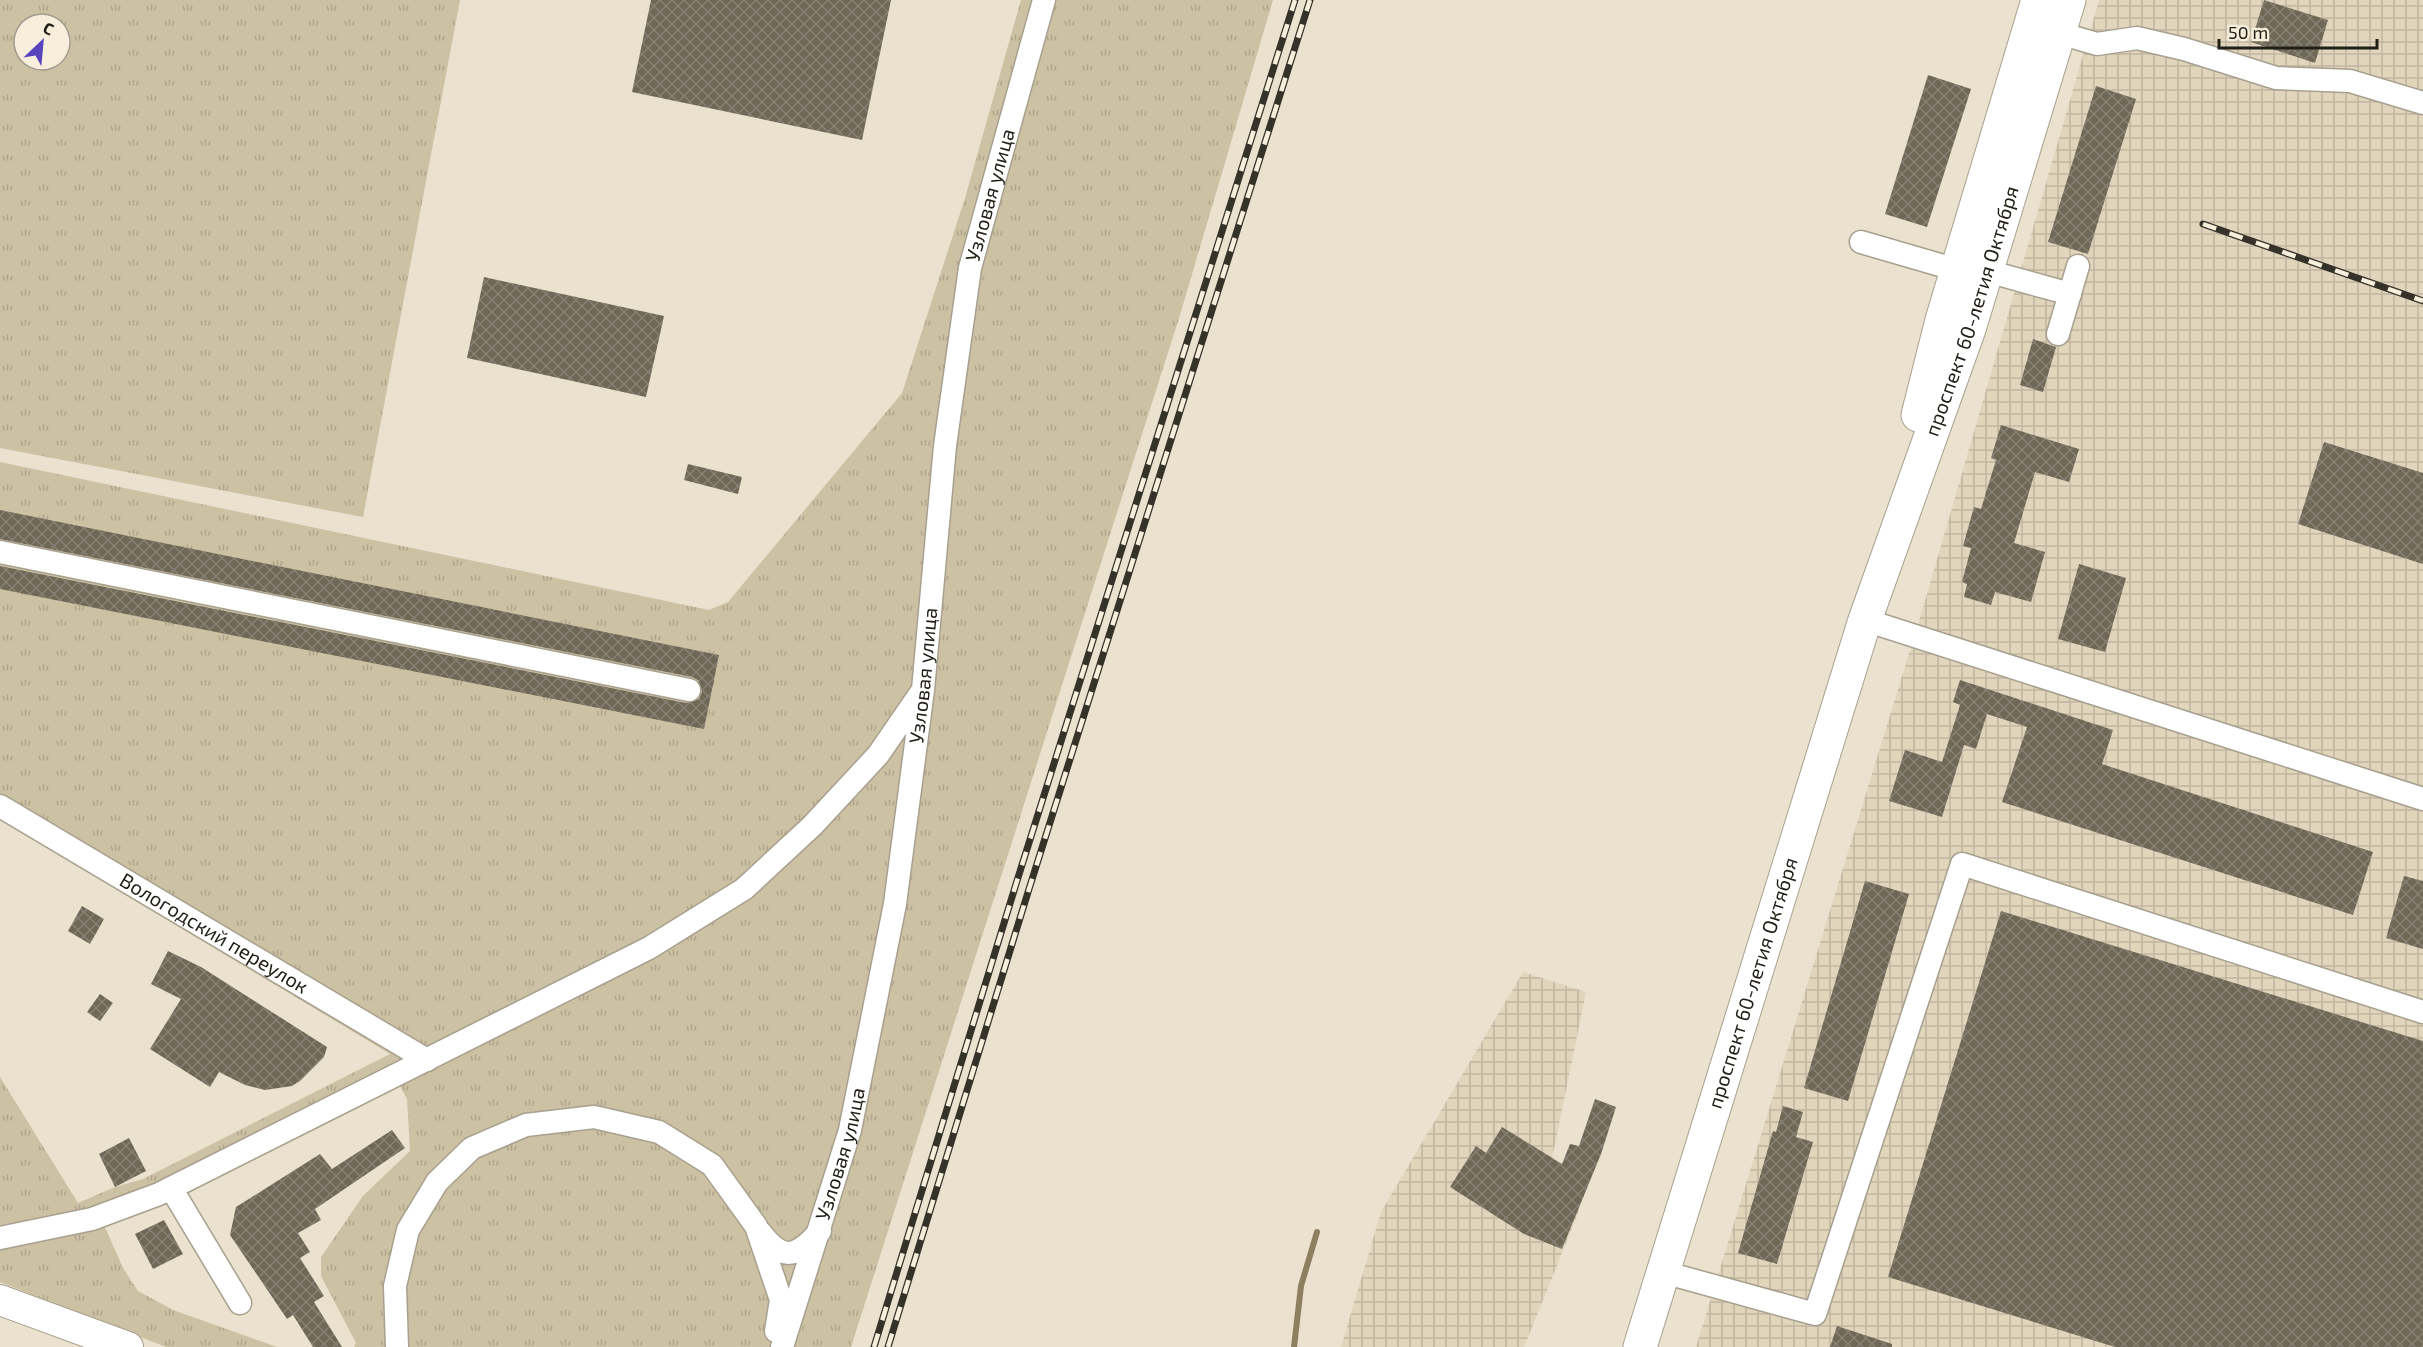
<svg xmlns="http://www.w3.org/2000/svg" width="2423" height="1347" font-family="'Exo 2',sans-serif">
  <style>
    .industrial { fill: url(#industrial-grid) }
    .grass { fill: url(#grass-tufts); fill-rule: evenodd }
    .lines { fill: none; stroke-linecap: round; stroke-linejoin: round }
    .stream { stroke: #8d7f60; stroke-width: 6 }
    .building { fill: url(#building-cross-hatch) }
    .minor-casing { stroke: #a8a08e; stroke-width: 25 }
    .major-casing { stroke: #a8a08e; stroke-width: 32 }
    .highway-casing { stroke: #a8a08e; stroke-width: 35 }
    .minor { stroke: #fff; stroke-width: 22 }
    .major { stroke: #fff; stroke-width: 30 }
    .highway { stroke: #fff; stroke-width: 33 }
    .rail-casing { stroke: #35322a; stroke-width: 7 }
    .rail { stroke: #f7efdb; stroke-width: 4.5; stroke-dasharray: 14; stroke-linecap: butt }
    .labels { text-anchor: middle; stroke-width: 4.5; stroke-linejoin: round; paint-order: stroke }
    .street-label { font-size: 20px; fill: #211e17; stroke: #f7efdb }
  </style>
  <defs>
    <pattern id="industrial-grid" width="8" height="8" patternUnits="userSpaceOnUse" patternTransform="scale(1.5)"><rect width="8" height="8" fill="#e1d5bc"/><path d="M0 4h8M4 0v8" fill="none" stroke="#c1b6a1"/></pattern>
    <pattern id="grass-tufts" width="24" height="20" patternUnits="userSpaceOnUse" patternTransform="scale(1.5)"><rect width="24" height="20" fill="#cdc1a4"/><path d="M3 7l-1-3M5 7V3M7 7l1-3M15 17l-1-3M17 17v-4M19 17l1-3" fill="none" stroke="#b0a58c"/></pattern>
    <pattern id="building-cross-hatch" width="8" height="8" patternUnits="userSpaceOnUse" patternTransform="scale(1.5)"><rect width="8" height="8" fill="#6f6856"/><path d="M0 0l8 8M0 8l8-8" fill="none" stroke="#868174"/></pattern>
  </defs>
  <rect width="100%" height="100%" fill="#eae1ce"/>
  <g class="industrial">
    <polygon points="2099,0 2423,0 2423,1347 1696,1347 1923,608"/>
    <polygon points="1523,972 1586,992 1544,1198 1579,1211 1524,1347 1341,1347 1381,1212"/>
  </g>
  <g class="grass">
    <path d="M0 0H460L363 517 0 448ZM24 24H60V60H24Z"/>
    <polygon points="1021,0 1273,0 1180,315 851,1347 354,1347 356,1343 321,1276 321,1257 363,1196 410,1151 407,1099 395,1076 100,1216 123,1268 138,1291 173,1310 277,1347 166,1347 0,1282 0,1077 78,1203 115,1187 143,1179 390,1054 0,819 0,462 709,610 728,602 902,393 965,198"/>
  </g>
  <g class="lines">
    <polyline class="stream" points="1294,1347 1301,1286 1317,1232"/>
  </g>
  <g class="building">
    <polygon points="651,0 891,0 862,140 632,92"/>
    <polygon points="2264,0 2328,20 2315,63 2251,42"/>
    <polygon points="1928,75 1971,89 1927,227 1885,214"/>
    <polygon points="2096,86 2136,99 2088,254 2048,242"/>
    <polygon points="484,277 664,316 646,397 467,358"/>
    <polygon points="2033,339 2056,347 2043,392 2020,385"/>
    <polygon points="2001,425 2079,449 2069,482 2035,472 2014,543 2045,552 2031,602 1995,592 1991,605 1964,597 1967,584 1962,582 1971,548 1963,546 1974,507 1981,509 1996,460 1991,458"/>
    <polygon points="2324,442 2423,473 2423,564 2298,524"/>
    <polygon points="688,464 742,477 738,494 684,480"/>
    <polygon points="0,510 719,655 704,729 0,589 0,566 686,703 699,699 702,692 698,680 692,677 0,539"/>
    <polygon points="2079,564 2126,578 2105,652 2058,639"/>
    <polygon points="1960,680 2113,730 2102,764 2373,852 2353,915 2002,802 2027,727 1987,714 1976,749 1964,745 1942,817 1889,801 1905,750 1942,762 1960,705 1953,702"/>
    <polygon points="2404,876 2423,881 2423,949 2386,938"/>
    <polygon points="1865,881 1909,894 1848,1101 1804,1088"/>
    <polygon points="82,906 104,919 90,944 68,931"/>
    <polygon points="2001,911 2423,1041 2423,1347 2115,1347 1888,1277"/>
    <polygon points="168,951 201,967 327,1047 324,1057 300,1081 292,1086 265,1090 245,1085 219,1072 210,1087 150,1049 181,999 151,984"/>
    <polygon points="100,994 113,1003 100,1021 87,1012"/>
    <polygon points="1595,1099 1616,1107 1601,1154 1562,1249 1524,1234 1450,1187 1476,1146 1486,1153 1502,1127 1562,1164 1570,1144 1579,1146"/>
    <polygon points="1783,1106 1803,1112 1796,1137 1813,1142 1777,1264 1738,1253 1773,1131 1776,1132"/>
    <polygon points="392,1130 405,1148 315,1209 321,1220 298,1233 310,1252 300,1258 324,1296 314,1302 342,1347 313,1347 293,1315 287,1319 230,1235 236,1207 320,1154 332,1169"/>
    <polygon points="129,1138 146,1171 115,1187 99,1154"/>
    <polygon points="164,1220 183,1254 153,1269 135,1234"/>
    <polygon points="1837,1326 1892,1344 1892,1347 1830,1347"/>
  </g>
  <g class="lines">
    <defs>
      <g id="minor">
        <polyline points="2059,33 2097,44 2137,38 2184,49 2276,78 2350,81 2423,103"/>
        <polyline points="1861,242 1957,270"/>
        <polyline points="1987,271 2070,294"/>
        <polyline points="2058,334 2078,266"/>
        <polyline points="0,552 689,690"/>
        <polyline points="1865,620 2423,799"/>
        <path id="s1" d="M0 806 427 1060"/>
        <polyline points="171,1188 240,1303"/>
        <path d="M760 1232C782 1261 796 1259 820 1231"/>
        <polyline points="0,1238 92,1219 159,1194 649,948 744,889 812,826 878,755 920,694"/>
        <polyline points="1663,1272 1815,1314 1962,864 2423,1012"/>
        <polyline points="397,1347 395,1286 408,1230 437,1182 472,1148 526,1125 594,1117 659,1132 712,1165 756,1226 781,1300 776,1331"/>
        <path id="s2" d="M782 1347 850 1130 895 904 923 690 945 446 970 268 1044 0"/>
      </g>
      <polyline id="major" points="0,1300 128,1347"/>
      <g id="highway">
        <polyline points="1918,415 1942,320 2038,0"/>
        <path id="s3" d="M1640 1347 1865 620 1969 329 2069 0"/>
      </g>
    </defs>
    <use href="#minor" class="minor-casing"/>
    <use href="#major" class="major-casing"/>
    <use href="#highway" class="highway-casing"/>
    <use href="#minor" class="minor"/>
    <use href="#major" class="major"/>
    <use href="#highway" class="highway"/>
    <defs>
      <g id="rail">
        <polyline points="2203,224 2423,301"/>
        <polyline points="874,1347 1016,884 1295,0"/>
        <polyline points="888,1347 1029,889 1310,0"/>
      </g>
    </defs>
    <use href="#rail" class="rail-casing"/>
    <use href="#rail" class="rail"/>
  </g>
  <g class="labels">
    <g class="street-label">
      <text dy="7" stroke="none"><textPath href="#s2" startOffset="1174">Узловая улица</textPath></text>
      <text dy="7" stroke="none"><textPath href="#s3" startOffset="1088">проспект 60-летия Октября</textPath></text>
      <text dy="7" stroke="none"><textPath href="#s2" startOffset="688">Узловая улица</textPath></text>
      <text dy="7" stroke="none"><textPath href="#s1" startOffset="249">Вологодский переулок</textPath></text>
      <text dy="7" stroke="none"><textPath href="#s3" startOffset="381">проспект 60-летия Октября</textPath></text>
      <text dy="7" stroke="none"><textPath href="#s2" startOffset="202">Узловая улица</textPath></text>
    </g>
  </g>
  <g transform="translate(42 42) rotate(26)"><circle r="28" fill="#f7efdb" stroke="#a19b8d" stroke-width="1.5"/>
  <path d="M0-4.5L10 22L0 15L-10 22Z" fill="#5844bc"/>
  <text y="-9" font-size="16" font-weight="bold" text-anchor="middle" fill="#211e17">С</text>
  </g>
  <path d="M2219 39v9h158v-9" fill="none" stroke="#211e17" stroke-width="3"/>
  <text x="2228" y="39" font-size="18" fill="#211e17" stroke="#f7efdb" stroke-width="4.5" paint-order="stroke">50 m</text>
</svg>
